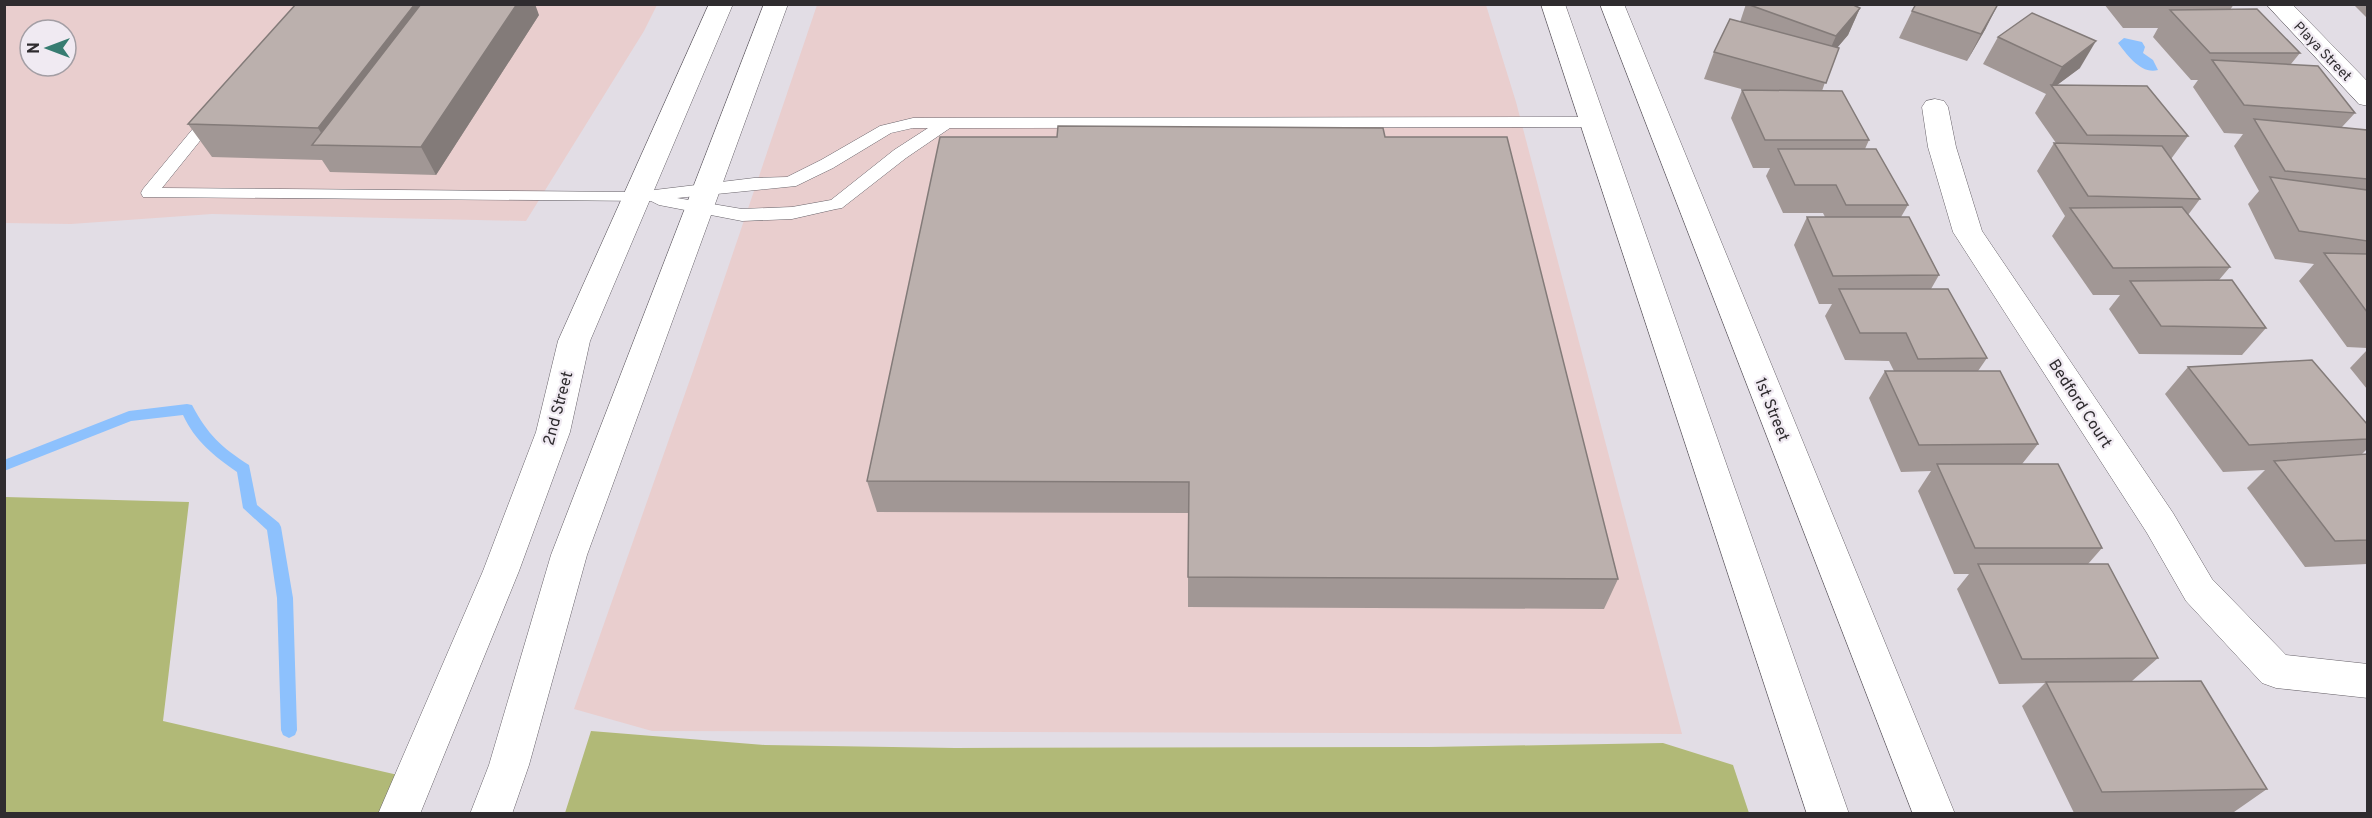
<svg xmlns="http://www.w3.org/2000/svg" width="2372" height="818" font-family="Overpass,sans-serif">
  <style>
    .commercial { fill: #e9cece; fill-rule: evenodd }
    .green { fill: #b1b977 }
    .water { fill: #8dc1fd }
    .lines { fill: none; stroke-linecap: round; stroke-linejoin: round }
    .stream { fill: #8dc1fd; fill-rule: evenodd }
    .service-casing { stroke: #68636a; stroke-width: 1 }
    .minor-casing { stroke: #68636a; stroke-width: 1 }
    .tertiary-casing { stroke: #68636a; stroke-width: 1 }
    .service { fill: #fff; fill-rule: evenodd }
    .minor { fill: #fff; fill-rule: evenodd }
    .tertiary { fill: #fff; fill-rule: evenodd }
    .wall { fill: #a19795 }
    .shaded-wall { fill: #837b79 }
    .building { fill: #bbb0ad; stroke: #837b79; stroke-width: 1.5 }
    .labels { text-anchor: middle; stroke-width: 4.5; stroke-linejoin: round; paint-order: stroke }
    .far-street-label { font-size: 14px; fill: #2f2c2f; stroke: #f0eaf2 }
    .street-label { font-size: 16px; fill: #2f2c2f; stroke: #f0eaf2 }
  </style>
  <rect width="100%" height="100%" fill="#e2dde5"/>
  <g class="commercial">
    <path d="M5 5H657L644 31 526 221 212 214 71 224 5 223ZM30 30H66V66H30Z"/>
    <polygon points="817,5 1486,5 1516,102 1682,734 652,731 574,709 693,371"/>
  </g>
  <g class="green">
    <polygon points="5,497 189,502 163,721 411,778 394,813 5,814"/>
    <polygon points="591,731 765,745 955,748 1429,747 1663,743 1733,765 1749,813 565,813"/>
  </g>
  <path class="water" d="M2124 38 2142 42 2145 47 2143 53 2153 60 2158 70C2142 75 2127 55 2118 43Z"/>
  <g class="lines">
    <path class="stream" d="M187 404 192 405C208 435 221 447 249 465L257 505 279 523 281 527 293 598 297 730 295 735 289 738 283 735 281 730 277 598 267 530 243 508 237 472C214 456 195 441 183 415L131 421 4 471V460L129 411Z"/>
    <defs>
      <path id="service" d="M212 111 220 116 162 188 638 192 754 178 787 177 821 160 880 126 913 118 1594 117 1602 122 1594 127 950 128 906 158 842 208 836 209 792 219 742 221 659 205 651 201 143 197 141 193 143 189 206 113ZM913 128H928L894 150 831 200 792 207 742 209 677 198 796 186 833 168 891 133Z"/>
      <g id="minor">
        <polygon points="2266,4 2292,4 2368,82 2368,106 2359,104"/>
        <polygon points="1935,99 1944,101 1948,107 1956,147 1982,231 2173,513 2212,579 2286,655 2368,664 2368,698 2276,688 2262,683 2186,601 2147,533 1953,232 1928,147 1922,107 1926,101"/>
      </g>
      <g id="tertiary">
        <polygon points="709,4 733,4 590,341 570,432 519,571 420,814 378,814 483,571 536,432 558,341"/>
        <polygon points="764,4 788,4 587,555 529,765 512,814 470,814 489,765 551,555"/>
        <polygon points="1541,4 1565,4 1849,814 1807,814"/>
        <polygon points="1600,4 1624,4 1955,814 1913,814"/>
      </g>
    </defs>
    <use href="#service" class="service-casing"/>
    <use href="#minor" class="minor-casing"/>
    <use href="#tertiary" class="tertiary-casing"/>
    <use href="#service" class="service"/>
    <use href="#minor" class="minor"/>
    <use href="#tertiary" class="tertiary"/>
  </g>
  <g class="wall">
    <polygon points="1746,4 1851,4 1860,8 1848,35 1837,48 1822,91 1869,140 1865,149 1908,205 1901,217 1939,275 1931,289 1987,358 1978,371 2038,444 2022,464 2102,548 2088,564 2158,658 2132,681 2267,789 2234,812 2074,813 2022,706 2045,683 1999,684 1957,589 1969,574 1954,574 1918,491 1931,471 1901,472 1869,398 1885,371 1894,371 1889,361 1845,360 1825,316 1832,304 1819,304 1794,245 1807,217 1825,217 1823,213 1783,213 1766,176 1770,168 1753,168 1731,118 1742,90 1745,90 1704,79 1714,52 1740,22"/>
    <polygon points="2104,4 2234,4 2230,10 2300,53 2291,64 2355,113 2342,127 2367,131 2367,348 2347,347 2299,281 2314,264 2275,259 2248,204 2259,191 2234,146 2243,134 2224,133 2193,87 2198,80 2191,80 2153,37 2158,28 2123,28"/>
    <polygon points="2353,4 2367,4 2367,18"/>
    <polygon points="1912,11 1986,28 1967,61 1899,38"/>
    <polygon points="539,15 436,175 330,172 322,160 212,157 188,124"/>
    <polygon points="1998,37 2080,68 2057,85 2188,136 2171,159 2200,199 2188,215 2230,267 2219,280 2266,328 2242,355 2139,354 2109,309 2120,295 2093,295 2052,236 2065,216 2037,171 2054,143 2056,143 2035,113 2046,94 1983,64"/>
    <polygon points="1385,137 1618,579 1604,609 1188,607 1188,513 877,512 867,481"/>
    <polygon points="2367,350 2367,389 2350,368"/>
    <polygon points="2188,367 2367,424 2367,449 2362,454 2367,454 2367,564 2305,567 2247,488 2265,470 2223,472 2165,394"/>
  </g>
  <g class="shaded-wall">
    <polygon points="415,4 432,4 329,145 318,128"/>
    <polygon points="517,4 535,4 539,15 436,175 421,147"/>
    <polygon points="1998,4 1986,28 1967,61 1981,34"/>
    <polygon points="1860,8 1848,35 1824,63 1836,36"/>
    <polygon points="2096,41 2080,68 2053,88 2051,86 2062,67"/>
  </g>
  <g class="building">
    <polygon points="296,4 415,4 318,128 188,124"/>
    <polygon points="421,4 517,4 421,147 312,145"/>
    <polygon points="1747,4 1851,4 1860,8 1836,36"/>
    <polygon points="1916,4 1998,4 1981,34 1912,11"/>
    <polygon points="2257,9 2300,53 2210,53 2170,10"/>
    <polygon points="2032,13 2096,41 2062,67 1998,37"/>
    <polygon points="1730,19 1839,48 1826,83 1714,52"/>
    <polygon points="2212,60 2318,66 2355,113 2244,105"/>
    <polygon points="2051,85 2147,86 2188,136 2087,135"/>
    <polygon points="1742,90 1842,91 1869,140 1765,140"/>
    <polygon points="2254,119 2367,130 2367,179 2285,171"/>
    <polygon points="1058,126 1383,128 1385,137 1507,137 1618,579 1188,577 1189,482 867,481 940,137 1057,137"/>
    <polygon points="2054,143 2162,146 2200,199 2088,196"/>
    <polygon points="1778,149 1876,149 1908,205 1846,205 1836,185 1795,185"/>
    <polygon points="2270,177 2367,190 2367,241 2299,231"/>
    <polygon points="2182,207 2230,267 2113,268 2070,208"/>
    <polygon points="1807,217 1909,217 1939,275 1833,276"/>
    <polygon points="2324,253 2367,254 2367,312"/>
    <polygon points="2232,280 2266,328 2161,326 2130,281"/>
    <polygon points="1839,289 1948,289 1987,358 1918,359 1906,333 1860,333"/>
    <polygon points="2312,360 2367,424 2367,439 2249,445 2188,367"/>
    <polygon points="1885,371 2000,371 2038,444 1919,445"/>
    <polygon points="2367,454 2367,540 2335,541 2274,461"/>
    <polygon points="1937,464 2058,464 2102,548 1975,548"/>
    <polygon points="1978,564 2108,564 2158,658 2022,659"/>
    <polygon points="2201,681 2267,789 2102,792 2046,682"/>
  </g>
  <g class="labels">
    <g class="far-street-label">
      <text transform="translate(2323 51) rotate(46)" y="5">Playa Street</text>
    </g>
    <g class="street-label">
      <text transform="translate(2081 403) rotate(57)" y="6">Bedford Court</text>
      <text transform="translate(557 408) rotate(-75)" y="6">2nd Street</text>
      <text transform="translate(1773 409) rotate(68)" y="6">1st Street</text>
    </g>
  </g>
  <rect width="2372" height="818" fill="none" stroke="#2f2c2f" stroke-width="12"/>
  <g transform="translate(48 48) rotate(270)"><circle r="28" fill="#f0eaf2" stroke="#a39ea4" stroke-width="1.5"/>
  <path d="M0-4.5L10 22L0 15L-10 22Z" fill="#377c71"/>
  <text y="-9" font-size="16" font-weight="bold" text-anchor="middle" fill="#2f2c2f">N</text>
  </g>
</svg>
